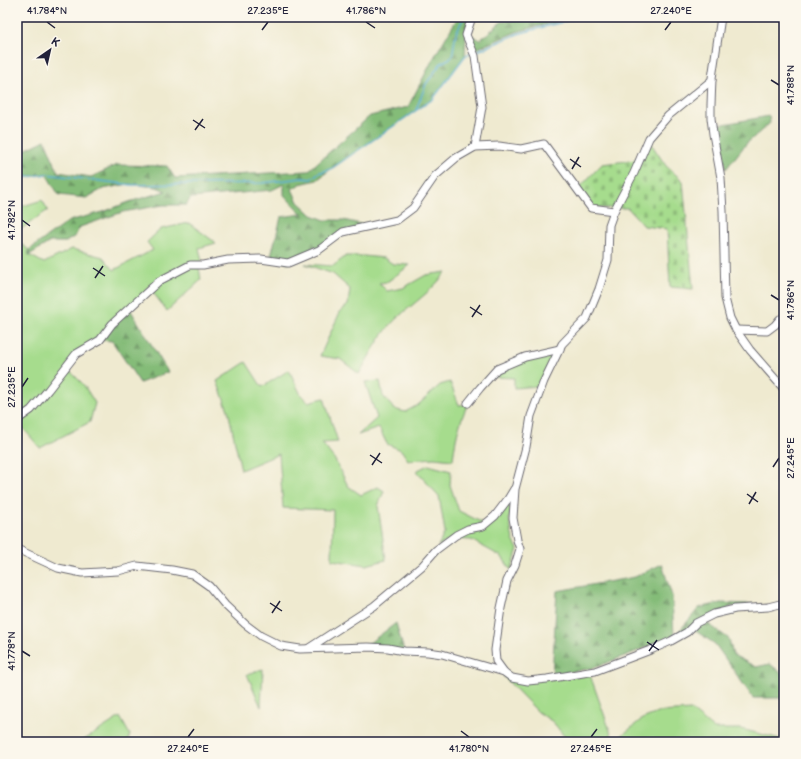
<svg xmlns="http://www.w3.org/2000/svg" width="801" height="759" font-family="'Balsamiq Sans',sans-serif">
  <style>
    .green { fill: #a6dc8d; stroke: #647f64 }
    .forest { fill: url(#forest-firs); stroke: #536f5a }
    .cemetery { fill: url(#cemetery-stones); stroke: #647f64 }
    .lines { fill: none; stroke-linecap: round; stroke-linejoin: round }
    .stream { stroke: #5aafd6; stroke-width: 1.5 }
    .minor-casing { stroke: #6a686f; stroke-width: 9 }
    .minor { stroke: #fff; stroke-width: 7 }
    .ticks { fill: none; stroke: #22223b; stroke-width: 1.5 }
    .neatline { fill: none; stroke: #22223b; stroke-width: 1.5 }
    .ticks-label { font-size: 10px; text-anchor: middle; fill: #22223b }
  </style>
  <defs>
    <pattern id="forest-firs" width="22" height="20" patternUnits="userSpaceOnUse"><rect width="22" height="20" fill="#84bc78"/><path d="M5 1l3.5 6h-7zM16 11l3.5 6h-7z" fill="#6c9864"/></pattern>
    <pattern id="cemetery-stones" width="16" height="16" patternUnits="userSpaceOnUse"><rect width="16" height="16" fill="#a6dc8d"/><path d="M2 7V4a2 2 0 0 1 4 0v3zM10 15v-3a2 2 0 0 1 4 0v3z" fill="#8fbc7b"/></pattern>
  </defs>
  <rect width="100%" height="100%" fill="#fbf7ec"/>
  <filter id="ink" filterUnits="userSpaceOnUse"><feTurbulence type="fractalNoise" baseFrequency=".025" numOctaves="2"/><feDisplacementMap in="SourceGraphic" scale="8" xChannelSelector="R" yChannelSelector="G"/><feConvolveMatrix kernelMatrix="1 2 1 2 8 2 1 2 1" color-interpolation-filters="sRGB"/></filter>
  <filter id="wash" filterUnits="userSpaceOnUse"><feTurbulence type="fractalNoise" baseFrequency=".012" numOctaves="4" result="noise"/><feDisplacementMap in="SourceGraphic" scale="16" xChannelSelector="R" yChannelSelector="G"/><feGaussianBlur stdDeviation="0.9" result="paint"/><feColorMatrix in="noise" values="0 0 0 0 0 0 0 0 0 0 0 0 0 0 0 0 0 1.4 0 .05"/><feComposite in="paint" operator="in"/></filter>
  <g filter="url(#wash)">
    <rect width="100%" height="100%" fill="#efead0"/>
    <g class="green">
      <polygon points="42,200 48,210 17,232 17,223 19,222 17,218 17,208"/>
      <polygon points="189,223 216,243 199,248 202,262 189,262 156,280 100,340 76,354 66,367 83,384 95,403 90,422 40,448 17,421 17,241 29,250 29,255 44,263 72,249 103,257 114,270 153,250 147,242 161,229"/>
      <path d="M346 256H364L384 258 393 264 410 265 387 282 379 283 387 291 403 288 426 275 446 272C433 290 414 303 397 318 381 333 370 355 359 374L340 359 320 356 340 312 348 305 350 289 333 274 305 264 333 266Z"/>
      <polygon points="189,267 199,267 201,280 167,311 152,291 161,283"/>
      <path d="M556 352 539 386 514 388V378L494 377C508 362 536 357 556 352Z"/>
      <polygon points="246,362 262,387 289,370 301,395 308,402 324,398 338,442 322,443 335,460 348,486 361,495 378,487 384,491 378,506 386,560 366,565 332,560 333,510 283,508 279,454 241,470 228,410 217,381"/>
      <path d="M380 381 383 396 394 409 405 412 418 405 440 385 450 382 459 405 467 404V406C459 423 455 441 453 460L434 458 408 460 401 450 387 444 379 428 358 435 377 418 365 382Z"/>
      <polygon points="428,465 451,471 450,485 459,511 483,523 438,546 445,532 439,496 416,471"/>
      <polygon points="512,499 509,519 513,540 518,549 511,570 502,557 471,540 453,539 469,531 484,527"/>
      <polygon points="263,669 261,707 247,674"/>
      <polygon points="590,675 614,742 642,719 660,712 691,710 714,729 741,729 784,740 784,742 571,742 564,736 553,722 538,712 503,676 513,680"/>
      <polygon points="120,717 130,735 127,742 81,742"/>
    </g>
    <g class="forest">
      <polygon points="458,17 472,17 466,35 465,56 433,99 331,169 317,180 300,184 292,189 298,202 312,215 325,220 343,220 370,226 343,232 319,250 288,263 270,260 281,217 302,214 284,195 284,184 272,190 191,198 186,205 163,205 123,212 80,227 75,236 66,242 50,242 29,255 29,250 69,221 103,212 129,202 166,191 156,187 129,184 103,189 86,198 59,195 46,174 17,179 17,154 45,140 58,172 91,177 117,165 167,166 175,178 308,171 370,116 408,107 433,59"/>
      <polygon points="532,17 573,17 516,32 476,49 469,34 480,40 501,22"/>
      <polygon points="769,116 770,123 746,144 726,169 718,125"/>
      <polygon points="130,309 168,372 140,383 112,341 102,340 112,324"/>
      <polygon points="662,564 672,596 674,637 699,608 720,603 753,604 731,607 674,637 593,668 552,675 557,591 635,577"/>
      <polygon points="706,622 729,639 733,655 756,667 770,664 784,675 784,698 753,698 715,644 694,630 698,625"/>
      <polygon points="396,623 404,651 364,647"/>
    </g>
    <polygon class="cemetery" points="650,142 666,166 683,181 693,289 670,287 667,229 644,226 628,208 591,208 578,189 602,164 635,160"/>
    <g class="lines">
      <g class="stream">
        <polyline points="475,52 517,34 581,17"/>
        <polyline points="416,110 426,84 441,63 452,57 456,33 464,17"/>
        <polyline points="17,179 46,174 132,185 262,183 302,178 311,179 318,173 331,169 433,99 465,56 471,53"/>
      </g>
    </g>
  </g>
  <g filter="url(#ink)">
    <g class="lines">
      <defs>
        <g id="minor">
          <polyline points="472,17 466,35 475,56 482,107 475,147"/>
          <polyline points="721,17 712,78 711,105 711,118 713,134 721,178 723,211 725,298 730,318 736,330 750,350 784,389"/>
          <polyline points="614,211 609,225 608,260 599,289 587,318 562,344 544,381 531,416 526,447 515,489 513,518 517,540 520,549 515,565 507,581 501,608 495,650 496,661 504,672 512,678 528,681 547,679 595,671 653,649 671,641 687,632 696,623 714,614 735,609 768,607 784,603"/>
          <polyline points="736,330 767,331 775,325 780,319"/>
          <polyline points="468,403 480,388 497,369 525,357 560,349"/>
          <polyline points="17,420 31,410 48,390 76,354 100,340 112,324 159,281 190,265 203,265 228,260 261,259 288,263 319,250 343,232 397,220 413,208 435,176 456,158 475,147 499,146 521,149 544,144 591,208 614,211 634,173 649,138 668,116 712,80"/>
          <polyline points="17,549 58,568 82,573 118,571 137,566 172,570 192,574 209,586 225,605 245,624 261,636 281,646 300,649 368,647 388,648 404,651 428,652 442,654 504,672"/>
          <polyline points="309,648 374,606 422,566 436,550 456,535 468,529 483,526 495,516 508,499 514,489"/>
        </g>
      </defs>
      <use href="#minor" class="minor-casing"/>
      <use href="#minor" class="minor"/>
    </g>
  </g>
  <path class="ticks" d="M47 22 55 28M366 22 375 28M262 30 268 22M665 30 671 22M771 80 779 85M193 120 205 128M195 130 203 119M570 159 581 167M572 169 579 157M22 220 30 226M93 268 105 276M95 278 103 266M771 295 779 300M470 307 482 315M472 317 480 305M22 387 28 378M370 455 382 463M372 465 380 453M773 467 779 458M747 494 758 502M749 504 756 492M270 603 282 611M272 613 280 601M647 642 659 650M22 651 30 656M649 651 657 640M461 731 469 737M188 737 194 729M591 737 597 729"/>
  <rect width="801" height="759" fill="none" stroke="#fbf7ec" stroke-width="44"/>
  <g transform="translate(50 50) rotate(34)" stroke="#fbf7ec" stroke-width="3" paint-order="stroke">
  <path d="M0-3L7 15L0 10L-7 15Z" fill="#22223b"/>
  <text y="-6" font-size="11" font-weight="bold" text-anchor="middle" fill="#22223b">K</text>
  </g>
  <rect x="22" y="22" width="757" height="715" class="neatline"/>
  <g class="ticks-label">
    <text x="47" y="14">41.784°N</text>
    <text x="268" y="14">27.235°E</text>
    <text x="366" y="14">41.786°N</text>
    <text x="671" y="14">27.240°E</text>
    <text transform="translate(790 85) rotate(-90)" y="4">41.788°N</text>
    <text transform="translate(11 220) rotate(-90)" y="4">41.782°N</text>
    <text transform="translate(790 300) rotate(-90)" y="4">41.786°N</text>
    <text transform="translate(11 387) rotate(-90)" y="4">27.235°E</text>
    <text transform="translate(790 458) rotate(-90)" y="4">27.245°E</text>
    <text transform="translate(11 651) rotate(-90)" y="4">41.778°N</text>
    <text x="188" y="752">27.240°E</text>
    <text x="469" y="752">41.780°N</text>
    <text x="591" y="752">27.245°E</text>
  </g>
</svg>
